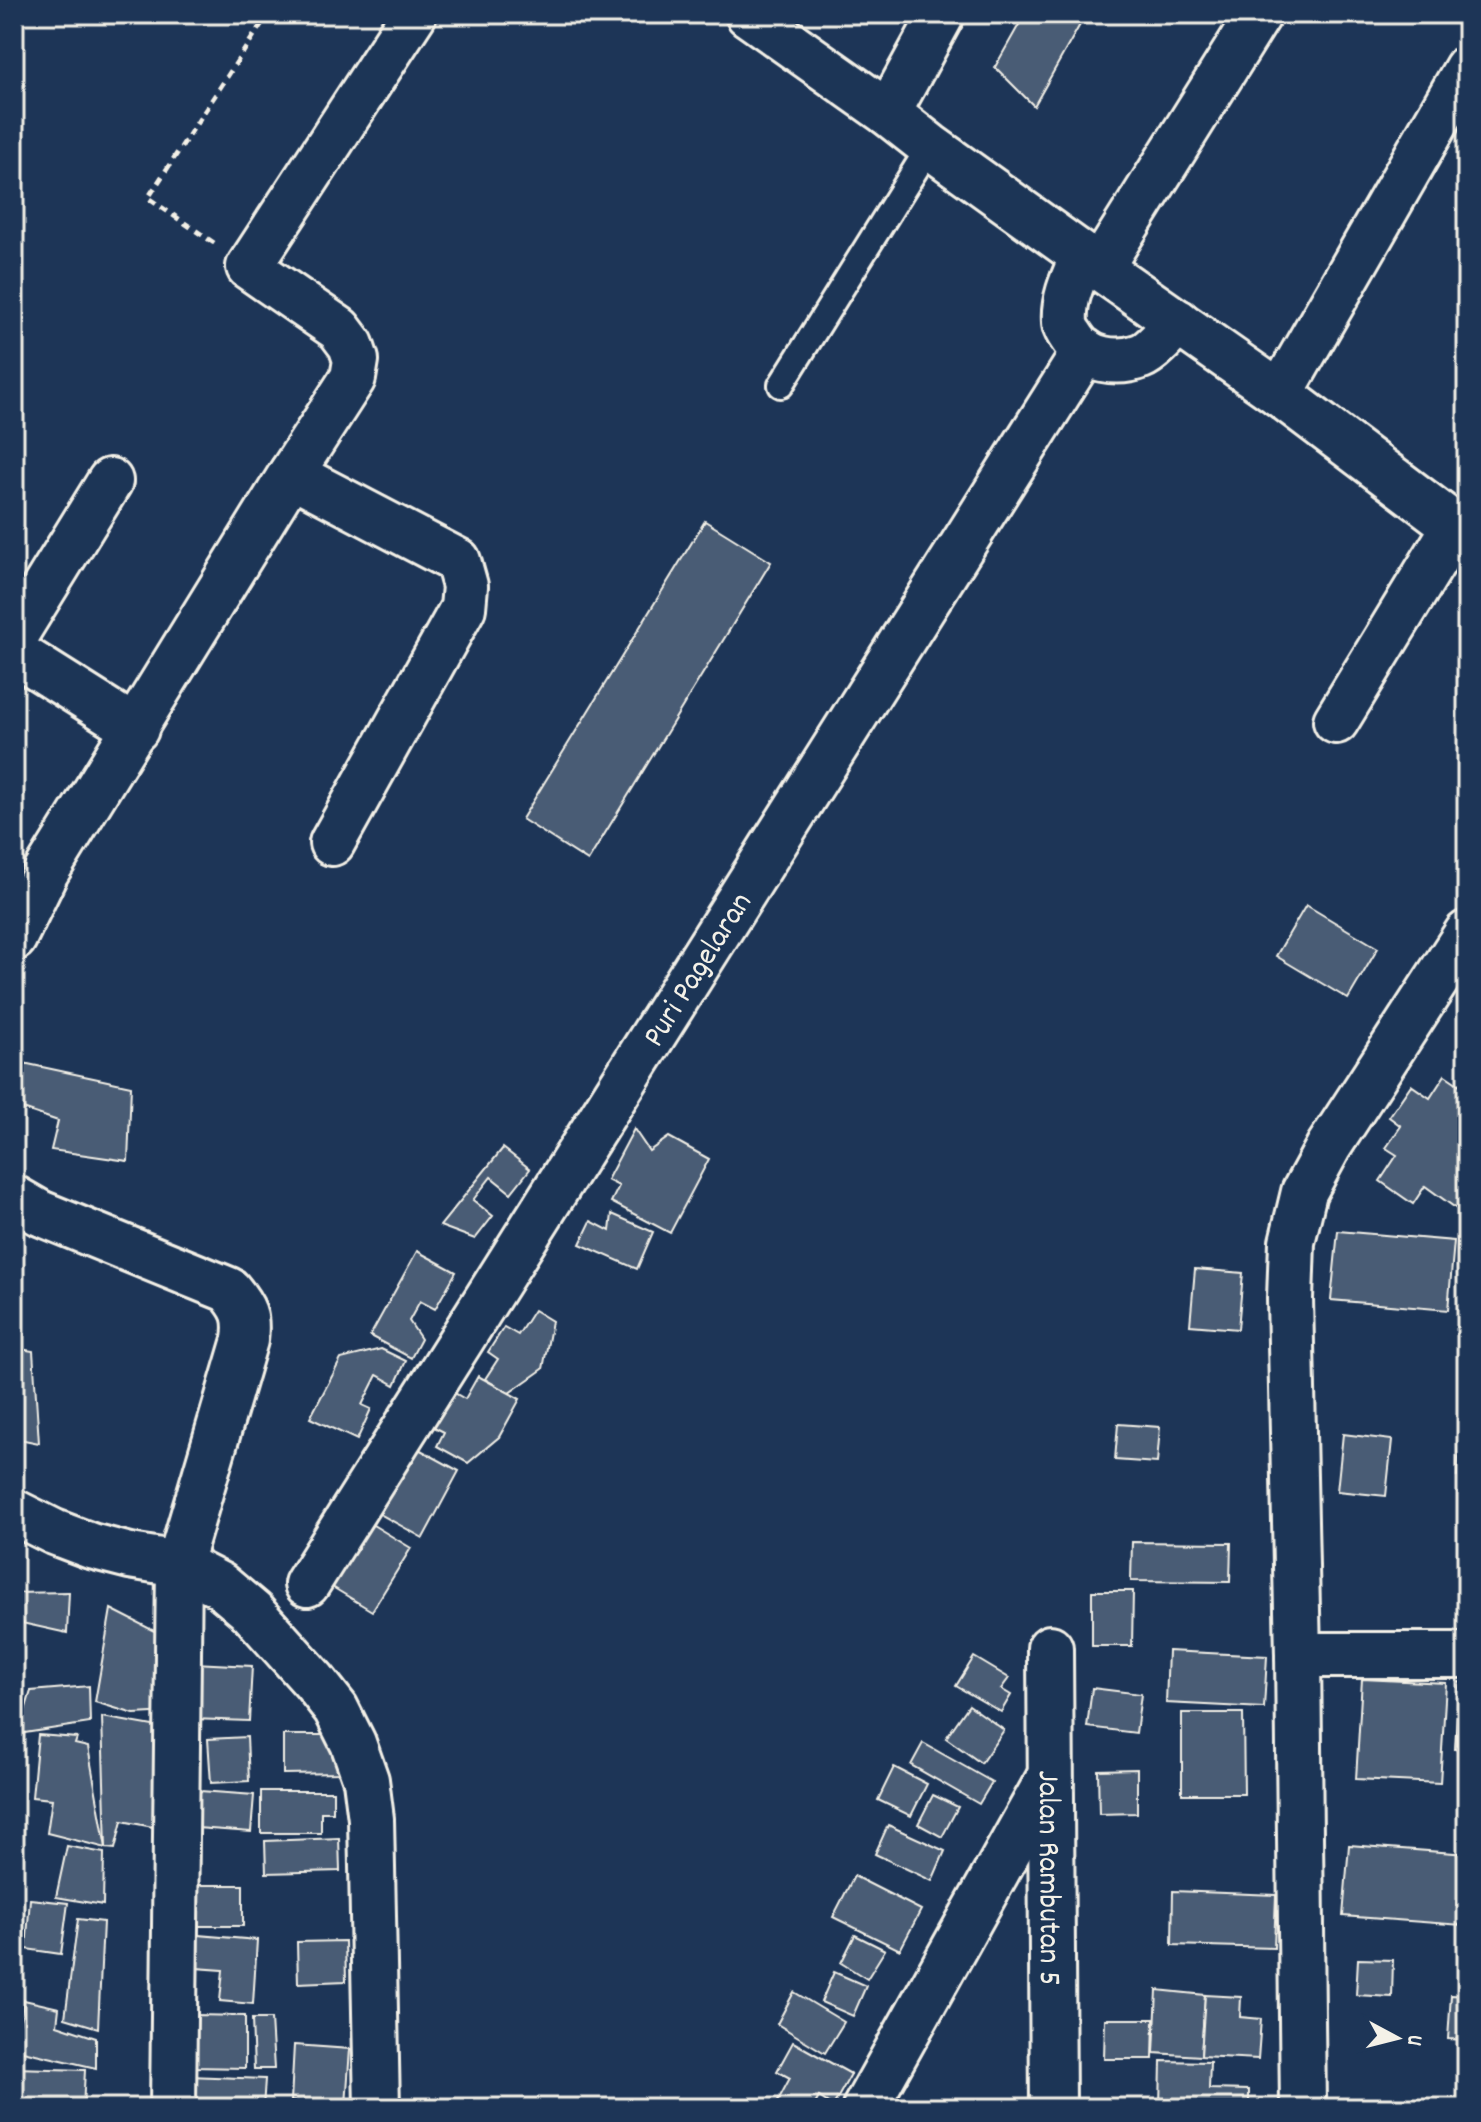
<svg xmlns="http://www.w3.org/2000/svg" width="1481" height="2122" font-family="Dekko,sans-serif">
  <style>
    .building { fill: #485b74; stroke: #f4f1e8; stroke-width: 2 }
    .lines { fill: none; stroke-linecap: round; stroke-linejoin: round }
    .service-casing { stroke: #f4f1e8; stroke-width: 30 }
    .minor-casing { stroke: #f4f1e8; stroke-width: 50 }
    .tertiary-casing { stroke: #f4f1e8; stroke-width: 50 }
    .path { stroke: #f4f1e8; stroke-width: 5; stroke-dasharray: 8 6; stroke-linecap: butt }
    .service { stroke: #1d3557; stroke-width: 24 }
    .minor { stroke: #1d3557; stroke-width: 44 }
    .tertiary { stroke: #1d3557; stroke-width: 44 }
    .labels { text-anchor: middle; stroke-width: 8; stroke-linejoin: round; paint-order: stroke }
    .street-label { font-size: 32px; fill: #f4f1e8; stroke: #1d3557 }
  </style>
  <rect width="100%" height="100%" fill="#1d3557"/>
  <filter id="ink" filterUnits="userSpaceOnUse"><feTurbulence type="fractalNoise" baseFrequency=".0125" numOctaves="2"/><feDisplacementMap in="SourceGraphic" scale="16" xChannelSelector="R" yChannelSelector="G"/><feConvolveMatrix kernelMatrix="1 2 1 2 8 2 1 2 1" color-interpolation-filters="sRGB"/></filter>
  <g filter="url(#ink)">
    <g class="building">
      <polygon points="1025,14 1086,14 1034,106 995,67"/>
      <polygon points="705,521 771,562 588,861 522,819"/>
      <polygon points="1306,905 1378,948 1348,999 1276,956"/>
      <polygon points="14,1061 131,1086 128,1161 51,1150 58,1121 14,1106"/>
      <polygon points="1445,1075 1467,1090 1467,1195 1457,1209 1425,1186 1413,1204 1380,1181 1397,1155 1386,1148 1401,1126 1389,1117 1411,1085 1430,1098"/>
      <polygon points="634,1129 649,1151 669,1137 709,1159 670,1233 611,1202 619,1186 607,1180"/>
      <polygon points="503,1148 530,1169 511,1193 491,1177 473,1200 493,1216 475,1239 440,1226"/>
      <polygon points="612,1214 653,1232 637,1269 580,1244 591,1221 610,1231"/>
      <polygon points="1338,1231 1454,1241 1448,1310 1331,1300"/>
      <polygon points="417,1251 456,1272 435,1309 420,1301 409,1321 421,1339 411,1358 370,1336"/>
      <polygon points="1195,1269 1243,1273 1238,1329 1190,1325"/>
      <polygon points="534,1310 552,1321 543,1369 509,1393 485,1379 498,1359 488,1352 504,1327 518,1335"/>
      <polygon points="14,1348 33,1351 39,1443 14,1438"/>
      <polygon points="381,1349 406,1361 395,1385 377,1375 362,1405 371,1409 357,1440 310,1418 341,1359"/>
      <polygon points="478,1376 520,1399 499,1437 468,1463 437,1446 444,1432 432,1426 451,1391 465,1399"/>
      <polygon points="1118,1424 1160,1427 1157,1463 1115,1460"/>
      <polygon points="1460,1425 1467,1425 1467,1476 1457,1476"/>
      <polygon points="1343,1434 1392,1440 1386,1496 1337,1491"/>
      <polygon points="415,1447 459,1471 423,1538 380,1514"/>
      <polygon points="1460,1511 1467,1511 1467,1559 1458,1558"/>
      <polygon points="368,1522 411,1548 372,1611 329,1585"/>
      <polygon points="1132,1542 1231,1543 1230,1582 1131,1581"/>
      <polygon points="1092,1591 1133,1591 1132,1646 1092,1646"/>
      <polygon points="69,1592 67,1633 17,1622 14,1593"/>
      <polygon points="111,1609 172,1640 171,1712 134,1714 95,1702"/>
      <polygon points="1168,1651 1267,1656 1264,1708 1166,1703"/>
      <polygon points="974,1657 1009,1678 1001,1689 1011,1695 1001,1712 956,1686"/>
      <polygon points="194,1663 252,1666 249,1721 192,1719"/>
      <polygon points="1362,1679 1446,1683 1440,1783 1356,1779"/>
      <polygon points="1459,1682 1467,1682 1467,1750 1455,1749"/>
      <polygon points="89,1686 90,1723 18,1734 31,1691"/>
      <polygon points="1092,1688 1141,1694 1136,1733 1087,1727"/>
      <polygon points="969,1705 1004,1730 981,1763 946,1738"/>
      <polygon points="1182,1713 1243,1713 1244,1794 1182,1794"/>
      <polygon points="102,1717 170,1729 163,1829 122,1821 115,1849 106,1848"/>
      <polygon points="38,1735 77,1738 75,1744 88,1747 106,1848 47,1833 52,1799 32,1797"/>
      <polygon points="283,1735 340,1735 340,1773 283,1774"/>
      <polygon points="247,1737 249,1781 211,1783 208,1739"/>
      <polygon points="923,1743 992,1782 979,1804 911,1765"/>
      <polygon points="894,1767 927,1784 911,1816 878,1800"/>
      <polygon points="1137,1769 1137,1813 1099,1814 1098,1770"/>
      <polygon points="200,1791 254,1795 251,1832 197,1828"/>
      <polygon points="261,1791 333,1791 333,1812 321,1812 321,1833 261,1833"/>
      <polygon points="933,1795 958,1807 942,1837 918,1824"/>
      <polygon points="888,1825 945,1851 932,1881 875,1854"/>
      <polygon points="339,1838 340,1871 266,1873 265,1841"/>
      <polygon points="1349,1845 1467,1854 1462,1925 1343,1916"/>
      <polygon points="67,1846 104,1853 103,1905 56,1897"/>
      <polygon points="854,1876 921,1910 900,1950 833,1917"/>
      <polygon points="192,1885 243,1885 243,1926 191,1926"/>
      <polygon points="1173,1891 1276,1895 1274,1948 1172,1945"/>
      <polygon points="30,1899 68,1903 61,1954 26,1949"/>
      <polygon points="78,1919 103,1922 98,2028 65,2018"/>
      <polygon points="198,1935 257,1940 253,2004 220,2001 223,1970 196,1968"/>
      <polygon points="855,1935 885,1950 867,1979 841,1963"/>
      <polygon points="345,1941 346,1981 298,1983 297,1942"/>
      <polygon points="1358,1959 1393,1960 1392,1997 1356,1995"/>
      <polygon points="834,1972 866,1986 853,2016 821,2002"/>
      <polygon points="1157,1990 1205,1995 1201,2056 1154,2053"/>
      <polygon points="794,1992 844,2022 825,2053 777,2024"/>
      <polygon points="1205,1995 1241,1997 1240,2017 1261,2019 1258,2059 1201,2056"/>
      <polygon points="1451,1995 1467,1996 1467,2040 1448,2039"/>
      <polygon points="24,2000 59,2008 57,2025 96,2038 96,2068 14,2049"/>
      <polygon points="194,2015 245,2016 245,2068 193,2067"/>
      <polygon points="252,2019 271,2019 274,2069 254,2069"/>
      <polygon points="1105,2019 1154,2019 1153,2059 1104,2059"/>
      <polygon points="793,2042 851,2074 833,2106 819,2097 813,2108 774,2108 790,2078 777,2071"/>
      <polygon points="294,2045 350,2049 346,2105 291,2101"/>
      <polygon points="1161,2061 1210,2062 1209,2089 1249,2090 1249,2108 1160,2108"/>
      <polygon points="14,2068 85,2070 83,2108 14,2107"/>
      <polygon points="189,2076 265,2079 263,2108 188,2108"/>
    </g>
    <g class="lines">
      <defs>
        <polyline id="service" points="781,385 930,146"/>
        <g id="minor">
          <polyline points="888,113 942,14"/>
          <path d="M1083 256C1074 277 1063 299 1065 322 1065 328 1069 333 1073 339 1086 361 1118 365 1141 356 1152 352 1169 332 1178 322"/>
          <polyline points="1100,268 1259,14"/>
          <polyline points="1280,394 1467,68"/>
          <polyline points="291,474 458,561 465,586 463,608 332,843"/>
          <polyline points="14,637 110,481"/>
          <polyline points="14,652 136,729"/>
          <polyline points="1336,721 1455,526"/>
          <polyline points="14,938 46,872 291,474 353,378 356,360 351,345 339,329 249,267 414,14"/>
          <path d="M14 1198 40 1213 229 1290C244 1308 248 1316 245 1340L179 1564 173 2108"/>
          <polyline points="14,1512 54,1532 91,1546 130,1556 179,1564 220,1585 252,1612 314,1681 336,1709 353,1743 366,1780 371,1819 377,2108"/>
          <path id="s1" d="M307 1584 1085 351"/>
          <path id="s2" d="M1050 1648 1053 2108"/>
          <polyline points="1298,1655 1467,1655"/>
          <polyline points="865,2108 1049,1778"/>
        </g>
        <g id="tertiary">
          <polyline points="748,14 888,113 930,146 1100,268 1280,394 1467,535"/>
          <polyline points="1303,2108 1298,1655 1290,1299 1292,1242 1304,1192 1329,1146 1467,933"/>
        </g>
      </defs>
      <use href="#service" class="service-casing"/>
      <use href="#minor" class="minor-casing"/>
      <use href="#tertiary" class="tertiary-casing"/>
      <polyline class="path" points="214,243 148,198 268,14"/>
      <use href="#service" class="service"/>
      <use href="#minor" class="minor"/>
      <use href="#tertiary" class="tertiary"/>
    </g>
  </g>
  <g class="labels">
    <g class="street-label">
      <text dy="11" stroke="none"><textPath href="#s1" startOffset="728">Puri Pagelaran</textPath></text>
      <text dy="11" stroke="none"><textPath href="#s2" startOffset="230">Jalan Rambutan 5</textPath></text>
    </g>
  </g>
  <rect width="1481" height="2122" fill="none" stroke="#1d3557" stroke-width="48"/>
  <rect x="24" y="24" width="1433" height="2074" fill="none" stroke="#f4f1e8" stroke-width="3" filter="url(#ink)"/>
  <g transform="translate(1397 2038) rotate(97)" stroke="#1d3557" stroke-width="6" paint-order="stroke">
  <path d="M0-6L14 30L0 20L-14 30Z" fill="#f4f1e8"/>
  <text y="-12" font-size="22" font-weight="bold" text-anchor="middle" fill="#f4f1e8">U</text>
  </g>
</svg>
